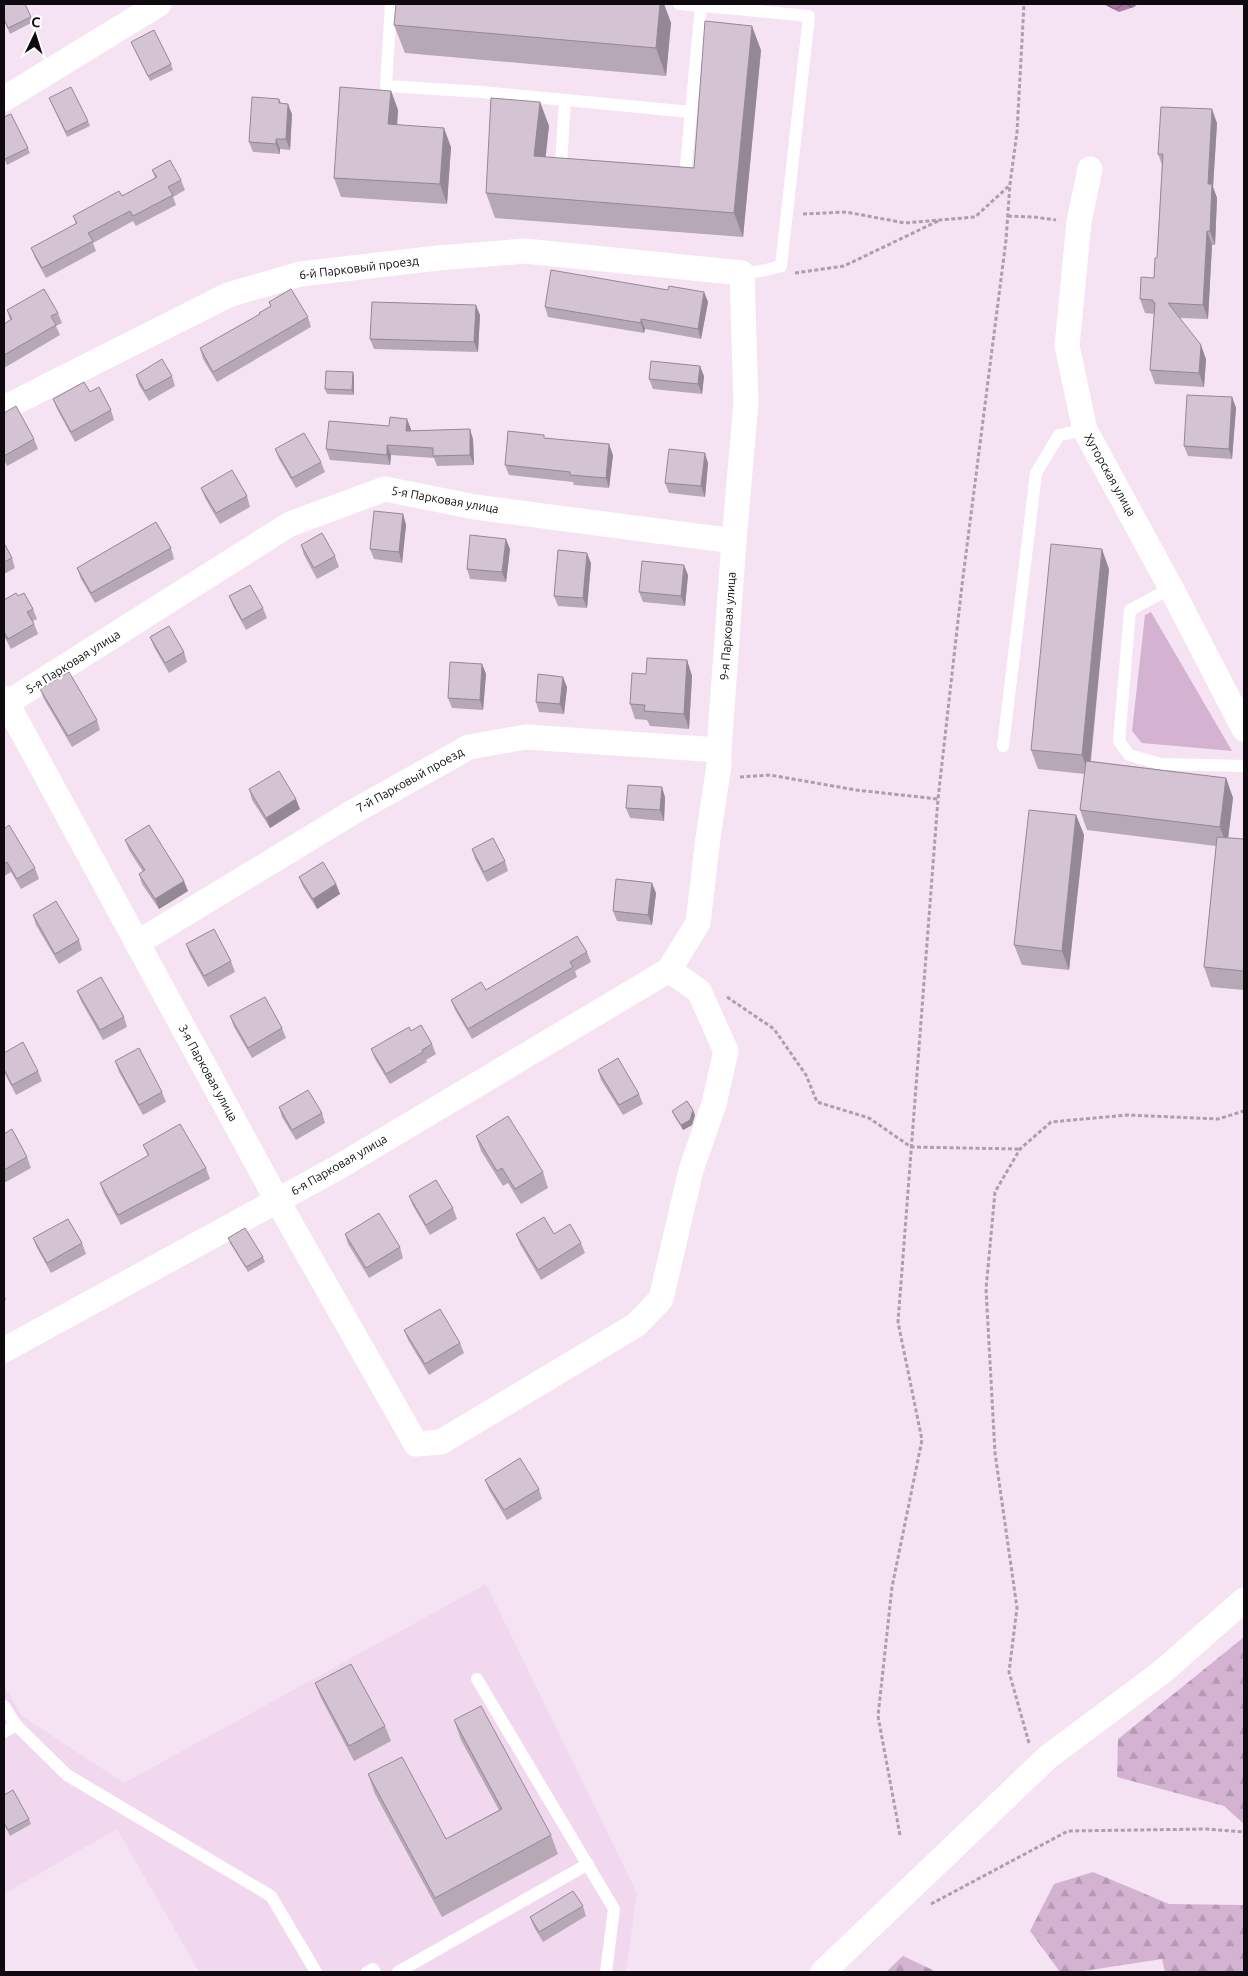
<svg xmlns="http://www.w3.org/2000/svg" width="1248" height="1976" font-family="Ubuntu,sans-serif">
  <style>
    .built { fill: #f1d8ef }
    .green { fill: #d4b2d1 }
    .forest { fill: url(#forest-firs) }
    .water { fill: url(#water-waves) }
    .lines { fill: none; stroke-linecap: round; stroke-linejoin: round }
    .path { stroke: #ac9eac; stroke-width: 3; stroke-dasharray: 4 2.5; stroke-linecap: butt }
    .lane { stroke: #fff; stroke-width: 12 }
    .street { stroke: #fff; stroke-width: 25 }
    .wall { fill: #b6a8b5 }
    .shaded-wall { fill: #948894 }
    .building { fill: #d4c3d3; stroke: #948894 }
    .labels { text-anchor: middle; stroke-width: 4; stroke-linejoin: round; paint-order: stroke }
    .street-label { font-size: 12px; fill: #0f0a0f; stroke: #fff }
  </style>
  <defs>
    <pattern id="forest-firs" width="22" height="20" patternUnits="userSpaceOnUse" patternTransform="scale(1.25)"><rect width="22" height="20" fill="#d4b2d1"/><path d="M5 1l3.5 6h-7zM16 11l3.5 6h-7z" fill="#b598b2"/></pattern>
    <pattern id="water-waves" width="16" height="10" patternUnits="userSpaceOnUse" patternTransform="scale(1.25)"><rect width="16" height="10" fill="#ad80aa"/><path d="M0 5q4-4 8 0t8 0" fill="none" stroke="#8b6789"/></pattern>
  </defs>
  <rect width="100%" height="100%" fill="#f5e3f4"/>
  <polygon class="built" points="486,1584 637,1893 626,1972 199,1972 117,1829 4,1894 4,1685 22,1716 124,1783"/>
  <polygon class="green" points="1151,612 1232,751 1142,743 1132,731 1145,615"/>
  <g class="forest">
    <polygon points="1244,1637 1244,1824 1224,1806 1117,1777 1118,1739"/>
    <polygon points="1093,1872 1169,1904 1244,1905 1244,1972 1165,1972 1162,1959 1077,1972 1060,1972 1030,1931 1054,1884"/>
    <polygon points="903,1956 937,1972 886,1972"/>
  </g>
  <polygon class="water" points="1103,4 1138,4 1134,7 1119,12"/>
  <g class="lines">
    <g class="path">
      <polyline points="803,214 846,212 905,223 975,217 1010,185"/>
      <polyline points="1008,216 1034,217 1056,220"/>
      <polyline points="795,273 844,266 938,221"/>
      <polyline points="740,777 770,775 856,790 938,799"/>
      <polyline points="727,997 774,1029 806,1075 817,1102 869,1118 911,1147 1020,1149"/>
      <polyline points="1029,1743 1009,1672 1017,1608 995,1453 986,1289 995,1192 1020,1149 1051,1122 1127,1115 1218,1119 1244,1111"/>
      <polyline points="900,1835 878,1716 892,1587 922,1440 898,1322 938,799 962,585 1006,240 1010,184 1017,132 1024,4"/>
      <polyline points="931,1904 1068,1831 1206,1829 1244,1832"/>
    </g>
    <g class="lane">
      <polyline points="391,4 386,86 482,92 691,112 701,6"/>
      <polyline points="679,4 737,9"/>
      <polyline points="737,4 737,9 809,16 781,266 762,271 742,273"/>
      <polyline points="565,101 561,165 570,166"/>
      <polyline points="677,175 685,176 691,112"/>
      <polyline points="1171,588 1130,610 1119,741 1129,755 1161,764 1244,766"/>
      <polyline points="1003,746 1036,473 1059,435 1085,430"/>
      <polyline points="477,1679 614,1909 606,1972"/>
      <polyline points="4,1706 16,1725 4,1732"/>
      <polyline points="16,1725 67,1775 271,1896 316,1972"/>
      <polyline points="367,1972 373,1969 375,1972"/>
      <polyline points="398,1972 588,1864"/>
    </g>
    <g class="street">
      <polyline points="4,99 159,4"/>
      <polyline points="1090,169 1079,222 1067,346 1085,430 1171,588 1244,729"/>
      <polyline points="4,408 228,295 300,274 438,258 525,251 742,273 746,402 734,541 719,750 719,765 708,838 698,923 669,970 337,1168 4,1350"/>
      <polyline points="4,698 277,1200 416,1444 441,1442 636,1325 661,1299 691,1170 714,1104 726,1051 699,991 669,970"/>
      <polyline points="4,705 290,524 385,489 475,507 734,541"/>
      <polyline points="137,943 353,812 469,747 526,737 719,750"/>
      <polyline points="823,1972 1048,1757 1162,1672 1244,1600"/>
    </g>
  </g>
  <g class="wall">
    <polygon points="4,4 31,17 33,22 10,34 4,20"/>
    <polygon points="660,4 664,4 671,23 666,76 405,53 394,25"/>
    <polygon points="131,42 171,64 173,70 150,81"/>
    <polygon points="761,50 743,237 495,218 486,193 540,102 549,126 545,157 694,168"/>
    <polygon points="391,91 398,110 397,124 451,147 447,204 341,197 334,178"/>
    <polygon points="49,98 88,121 90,126 67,137"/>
    <polygon points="279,99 281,103 292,114 290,150 280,149 280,154 253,152 249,142"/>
    <polygon points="4,117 28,148 30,153 7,165 4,158"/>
    <polygon points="1217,123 1213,187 1217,198 1215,245 1212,245 1208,319 1180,318 1206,359 1204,387 1155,384 1150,370 1154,314 1145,313 1140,299 1154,278 1157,258 1162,165 1158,154"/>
    <polygon points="152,170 181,180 185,190 173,197 176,205 136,226 133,221 93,243 96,251 46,278 35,258 31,248 76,224 73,216 122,196 155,178"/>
    <polygon points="668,290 704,292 708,302 701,339 645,329 644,333 548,317 545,307"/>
    <polygon points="269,302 308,317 311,327 217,382 203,359 200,348 260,314 271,306"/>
    <polygon points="7,310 58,313 62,323 56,326 60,335 4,368 4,324 10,320"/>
    <polygon points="480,315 478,352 374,349 370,339"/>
    <polygon points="353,372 354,377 354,395 327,394 325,389"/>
    <polygon points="136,375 172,376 175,386 149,401 139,385"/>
    <polygon points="704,376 702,394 653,389 649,379"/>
    <polygon points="90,392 111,410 114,420 75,442 57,409 53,399"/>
    <polygon points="1232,397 1236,408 1232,459 1188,456 1184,446"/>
    <polygon points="4,413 34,439 38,449 7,466 4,460"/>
    <polygon points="411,429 411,431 473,439 474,465 437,466 434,458 391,455 390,465 330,460 326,449"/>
    <polygon points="545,438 613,455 609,488 574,485 573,482 509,475 505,465"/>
    <polygon points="275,449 321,462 325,472 296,488 279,459"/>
    <polygon points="708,463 705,497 669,493 665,483"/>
    <polygon points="201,488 247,496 250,507 220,524 205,498"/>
    <polygon points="403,514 406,525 402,563 374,559 370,549"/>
    <polygon points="4,543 12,558 15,568 4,574"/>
    <polygon points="301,545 335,556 339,567 317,579 304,555"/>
    <polygon points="171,548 174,559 95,603 81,579 77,568"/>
    <polygon points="510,549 506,582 470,579 467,569"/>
    <polygon points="591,563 587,608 558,606 554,596"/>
    <polygon points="1109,569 1091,761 1226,778 1233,798 1228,838 1244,839 1244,990 1211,987 1204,967 1216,846 1087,830 1080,810 1085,774 1038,769 1031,750"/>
    <polygon points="688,575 685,606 643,602 639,592"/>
    <polygon points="18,596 33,609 37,619 33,621 38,634 11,649 4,636 4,600"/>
    <polygon points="229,596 263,608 267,618 246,630 233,606"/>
    <polygon points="150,637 184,652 187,662 169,673 154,647"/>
    <polygon points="687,660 692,676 689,729 650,726 647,720 635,719 630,704 646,674"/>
    <polygon points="482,664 486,674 483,710 452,708 448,698"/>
    <polygon points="567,687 564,714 539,712 536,702"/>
    <polygon points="40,689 97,720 100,730 72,747 44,699"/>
    <polygon points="249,789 300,809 270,828 252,800"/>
    <polygon points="665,797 664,821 630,818 626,808"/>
    <polygon points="1076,815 1084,835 1069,970 1022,965 1014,945"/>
    <polygon points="4,829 35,868 39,879 21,889 11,872 4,876"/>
    <polygon points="125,840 188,891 159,909 142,884 139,874 143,872 129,850"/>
    <polygon points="472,849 505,861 508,871 487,882 475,859"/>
    <polygon points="299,877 336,884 340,894 317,909 303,887"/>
    <polygon points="656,893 652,925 617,921 613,911"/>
    <polygon points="33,915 79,940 82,950 59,964 36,925"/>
    <polygon points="186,944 231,961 235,972 208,987 190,955"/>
    <polygon points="587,952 591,962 575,971 577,977 472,1039 455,1010 451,1000 486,990"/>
    <polygon points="77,991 124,1017 127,1027 103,1040 81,1001"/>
    <polygon points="230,1016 282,1028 286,1038 252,1058 234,1027"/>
    <polygon points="411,1031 432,1044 436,1054 426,1060 427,1062 390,1084 375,1059 371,1049"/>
    <polygon points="4,1053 38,1071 42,1081 16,1095 4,1072"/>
    <polygon points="115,1061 162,1092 166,1102 143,1115 119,1072"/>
    <polygon points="598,1070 639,1094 643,1104 623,1115 601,1080"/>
    <polygon points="279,1107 322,1113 325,1123 296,1140 282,1117"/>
    <polygon points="672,1111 695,1115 692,1125 683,1130 674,1116"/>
    <polygon points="4,1134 27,1157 31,1168 4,1183"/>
    <polygon points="476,1136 543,1172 548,1188 521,1204 508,1183 503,1186 481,1151"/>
    <polygon points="143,1145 206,1168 210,1179 121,1225 104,1194 100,1183 148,1156"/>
    <polygon points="409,1196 453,1208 457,1219 430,1235 413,1206"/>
    <polygon points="345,1234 400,1247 403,1258 369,1278 348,1244"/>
    <polygon points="516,1234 554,1234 581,1243 585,1253 541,1280 520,1244"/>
    <polygon points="33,1238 82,1243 86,1254 51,1273 37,1248"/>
    <polygon points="228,1238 263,1257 265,1262 248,1272 230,1243"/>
    <polygon points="4,1293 6,1300 4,1301"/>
    <polygon points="404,1330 460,1343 464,1353 429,1375 408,1340"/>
    <polygon points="485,1480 539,1489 542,1499 507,1520 489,1490"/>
    <polygon points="315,1683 385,1726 391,1741 354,1761 321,1698"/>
    <polygon points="454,1720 551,1835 558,1854 442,1917 375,1794 368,1774 446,1839 499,1810 461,1740"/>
    <polygon points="4,1795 29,1819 31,1824 10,1836 4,1824"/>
    <polygon points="583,1906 586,1916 543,1942 534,1927 530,1917"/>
  </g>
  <g class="shaded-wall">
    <polygon points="660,4 664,4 671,23 666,76 656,48"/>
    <polygon points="752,26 761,50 743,237 734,213"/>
    <polygon points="391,91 398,110 396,143 388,124"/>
    <polygon points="540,102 549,126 543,181 534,156"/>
    <polygon points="288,104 292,114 290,150 286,139"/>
    <polygon points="1212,109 1217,123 1213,187 1217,198 1215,245 1210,231 1208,184"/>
    <polygon points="444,128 451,147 447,204 440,184"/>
    <polygon points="276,139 280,149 280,154 276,144"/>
    <polygon points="1207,231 1212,245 1208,319 1203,305"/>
    <polygon points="704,292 708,302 701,339 698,329"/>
    <polygon points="476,305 480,315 478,352 474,342"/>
    <polygon points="641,319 645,329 644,333 641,323"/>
    <polygon points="1201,345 1206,359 1204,387 1199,373"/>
    <polygon points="700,366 704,376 702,394 698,384"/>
    <polygon points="353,372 354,377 354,395 352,390"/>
    <polygon points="1232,397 1236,408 1232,459 1229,449"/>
    <polygon points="407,419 411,429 410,441 406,431"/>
    <polygon points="470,429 473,439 474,465 470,455"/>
    <polygon points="609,444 613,455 609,488 606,478"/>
    <polygon points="387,445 391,455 390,465 387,455"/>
    <polygon points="705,453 708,463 705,497 701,486"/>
    <polygon points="403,514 406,525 402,563 399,552"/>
    <polygon points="506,539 510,549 506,582 502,572"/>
    <polygon points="1102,549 1109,569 1089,774 1082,755"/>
    <polygon points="587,553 591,563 587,608 583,598"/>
    <polygon points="684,565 688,575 685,606 681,596"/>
    <polygon points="687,660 692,676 689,729 684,714"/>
    <polygon points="482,664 486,674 483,710 480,700"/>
    <polygon points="563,677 567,687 564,714 560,704"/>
    <polygon points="1226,778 1233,798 1227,847 1220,827"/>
    <polygon points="662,787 665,797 664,821 660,810"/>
    <polygon points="296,799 300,809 270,828 266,818"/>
    <polygon points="1076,815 1084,835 1069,970 1062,951"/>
    <polygon points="184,881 188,891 159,909 155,899"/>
    <polygon points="652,883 656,893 652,925 648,915"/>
    <polygon points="336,884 340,894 317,909 313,899"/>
    <polygon points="693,1110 695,1115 692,1125 683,1130 681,1125"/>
  </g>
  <g class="building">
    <polygon points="4,4 25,4 31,17 8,28 4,19"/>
    <polygon points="396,4 660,4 656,48 394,25"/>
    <polygon points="705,21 752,26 734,213 486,193 491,98 540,102 534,156 694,168"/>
    <polygon points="154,30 171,64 148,76 131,42"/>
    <polygon points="71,87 88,121 66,132 49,98"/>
    <polygon points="340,87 391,91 388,124 444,128 440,184 334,178"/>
    <polygon points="252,97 279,99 279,103 288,104 286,139 276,139 276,144 249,142"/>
    <polygon points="1161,107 1212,109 1208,184 1212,184 1210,231 1207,231 1203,305 1168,303 1201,345 1199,373 1150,370 1155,303 1153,302 1153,300 1140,299 1141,277 1154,278 1155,258 1157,258 1163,154 1158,154"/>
    <polygon points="11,114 28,148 5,159 4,157 4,117"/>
    <polygon points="170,160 181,180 168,187 173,195 133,216 130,211 88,233 93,241 42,268 31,248 77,223 73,216 119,191 122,196 157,177 152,170"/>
    <polygon points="551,270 668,290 669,286 704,292 698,329 641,319 641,323 545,307"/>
    <polygon points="44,289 58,313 51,316 56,325 4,355 4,324 12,319 7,310"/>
    <polygon points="291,289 308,317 213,372 200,348 260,314 259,313 271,306 269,302"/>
    <polygon points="372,302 476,305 474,342 370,339"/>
    <polygon points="162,359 172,376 145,391 136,375"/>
    <polygon points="651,361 700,366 698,384 649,379"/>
    <polygon points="326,371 353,372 352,390 325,389"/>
    <polygon points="84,382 90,392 99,387 111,410 71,432 53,399"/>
    <polygon points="1187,395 1232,397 1229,449 1184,446"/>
    <polygon points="16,406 34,439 4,456 4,413"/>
    <polygon points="390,417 407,419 406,431 470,429 470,455 433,456 433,448 387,445 387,455 326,449 329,421 389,426"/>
    <polygon points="508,431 544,435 544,438 609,444 606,478 570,475 570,472 505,465"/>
    <polygon points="304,433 321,462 292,478 275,449"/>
    <polygon points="669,449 705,453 701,486 665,483"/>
    <polygon points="232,470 247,496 216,513 201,488"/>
    <polygon points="374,511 403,514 399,552 370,549"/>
    <polygon points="156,522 171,548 91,593 77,568"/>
    <polygon points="322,533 335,556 314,568 301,545"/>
    <polygon points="470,535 506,539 502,572 467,569"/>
    <polygon points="4,543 12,558 4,562"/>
    <polygon points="1051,544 1102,549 1082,755 1031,750"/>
    <polygon points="558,550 587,553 583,598 554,596"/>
    <polygon points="642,561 684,565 681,596 639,592"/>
    <polygon points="250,585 263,608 242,620 229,596"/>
    <polygon points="16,593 18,596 24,593 33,609 27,612 34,624 8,639 4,632 4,600"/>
    <polygon points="169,626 184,652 165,663 150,637"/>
    <polygon points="647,658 687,660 684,714 644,711 645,705 630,704 632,673 646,674"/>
    <polygon points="450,662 482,664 480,700 448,698"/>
    <polygon points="69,672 97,720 68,736 40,689"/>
    <polygon points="538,674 563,677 560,704 536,702"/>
    <polygon points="1086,761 1226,778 1220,827 1080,810"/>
    <polygon points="279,771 296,799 266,818 249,789"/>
    <polygon points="628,785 662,787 660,810 626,808"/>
    <polygon points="1029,810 1076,815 1062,951 1014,945"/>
    <polygon points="9,825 35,868 17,879 7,862 4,864 4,829"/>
    <polygon points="149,825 184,881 155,899 139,874 145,870 125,840"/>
    <polygon points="1217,837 1244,839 1244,971 1204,967"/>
    <polygon points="493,838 505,861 484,872 472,849"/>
    <polygon points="323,862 336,884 313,899 299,877"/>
    <polygon points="616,879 652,883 648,915 613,911"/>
    <polygon points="56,901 79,940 55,954 33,915"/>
    <polygon points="214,929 231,961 204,976 186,944"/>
    <polygon points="577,936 587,952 570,962 573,967 468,1029 451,1000 481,982 486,990"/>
    <polygon points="101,977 124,1017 100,1030 77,991"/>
    <polygon points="265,997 282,1028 248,1048 230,1016"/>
    <polygon points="421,1025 432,1044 422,1050 423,1052 386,1074 371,1049 409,1027 411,1031"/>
    <polygon points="23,1042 38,1071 12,1085 4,1069 4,1053"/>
    <polygon points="139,1048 162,1092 139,1105 115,1061"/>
    <polygon points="618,1058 639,1094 619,1105 598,1070"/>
    <polygon points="308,1090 322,1113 292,1130 279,1107"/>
    <polygon points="687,1101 693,1110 690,1120 681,1125 672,1111"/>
    <polygon points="508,1116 543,1172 515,1189 502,1168 497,1171 476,1136"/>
    <polygon points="180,1124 206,1168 118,1215 100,1183 149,1155 143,1145"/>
    <polygon points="12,1129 27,1157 4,1170 4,1134"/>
    <polygon points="436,1180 453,1208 426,1225 409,1196"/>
    <polygon points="379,1213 400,1247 366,1268 345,1234"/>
    <polygon points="544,1217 554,1234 570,1224 581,1243 538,1270 516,1234"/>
    <polygon points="68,1219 82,1243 47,1263 33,1238"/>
    <polygon points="245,1228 263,1257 246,1267 228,1238"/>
    <polygon points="440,1309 460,1343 425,1364 404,1330"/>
    <polygon points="520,1458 539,1489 504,1510 485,1480"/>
    <polygon points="351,1664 385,1726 349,1746 315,1683"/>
    <polygon points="481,1706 551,1835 435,1898 368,1774 402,1757 446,1839 502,1809 454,1720"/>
    <polygon points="13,1790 29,1819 8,1830 4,1823 4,1795"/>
    <polygon points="573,1891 583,1906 539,1932 530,1917"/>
  </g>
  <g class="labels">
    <g class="street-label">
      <text transform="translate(359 268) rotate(-7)" y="4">6-й Парковый проезд</text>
      <text transform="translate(1110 475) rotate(61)" y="4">Хуторская улица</text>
      <text transform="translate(445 500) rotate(10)" y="4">5-я Парковая улица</text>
      <text transform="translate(728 626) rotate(-86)" y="4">9-я Парковая улица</text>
      <text transform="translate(73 662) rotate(-32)" y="4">5-я Парковая улица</text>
      <text transform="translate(410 780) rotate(-29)" y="4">7-й Парковый проезд</text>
      <text transform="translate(208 1073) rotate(61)" y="4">3-я Парковая улица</text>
      <text transform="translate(339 1165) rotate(-30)" y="4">6-я Парковая улица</text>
    </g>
  </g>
  <rect width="1248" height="1976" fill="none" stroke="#0f0a0f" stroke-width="10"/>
  <g transform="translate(35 35) rotate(4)" stroke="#ffffff" stroke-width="4" paint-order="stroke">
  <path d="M0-4L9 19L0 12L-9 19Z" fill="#0f0a0f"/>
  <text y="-8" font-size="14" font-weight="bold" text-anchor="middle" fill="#0f0a0f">С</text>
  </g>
</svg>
